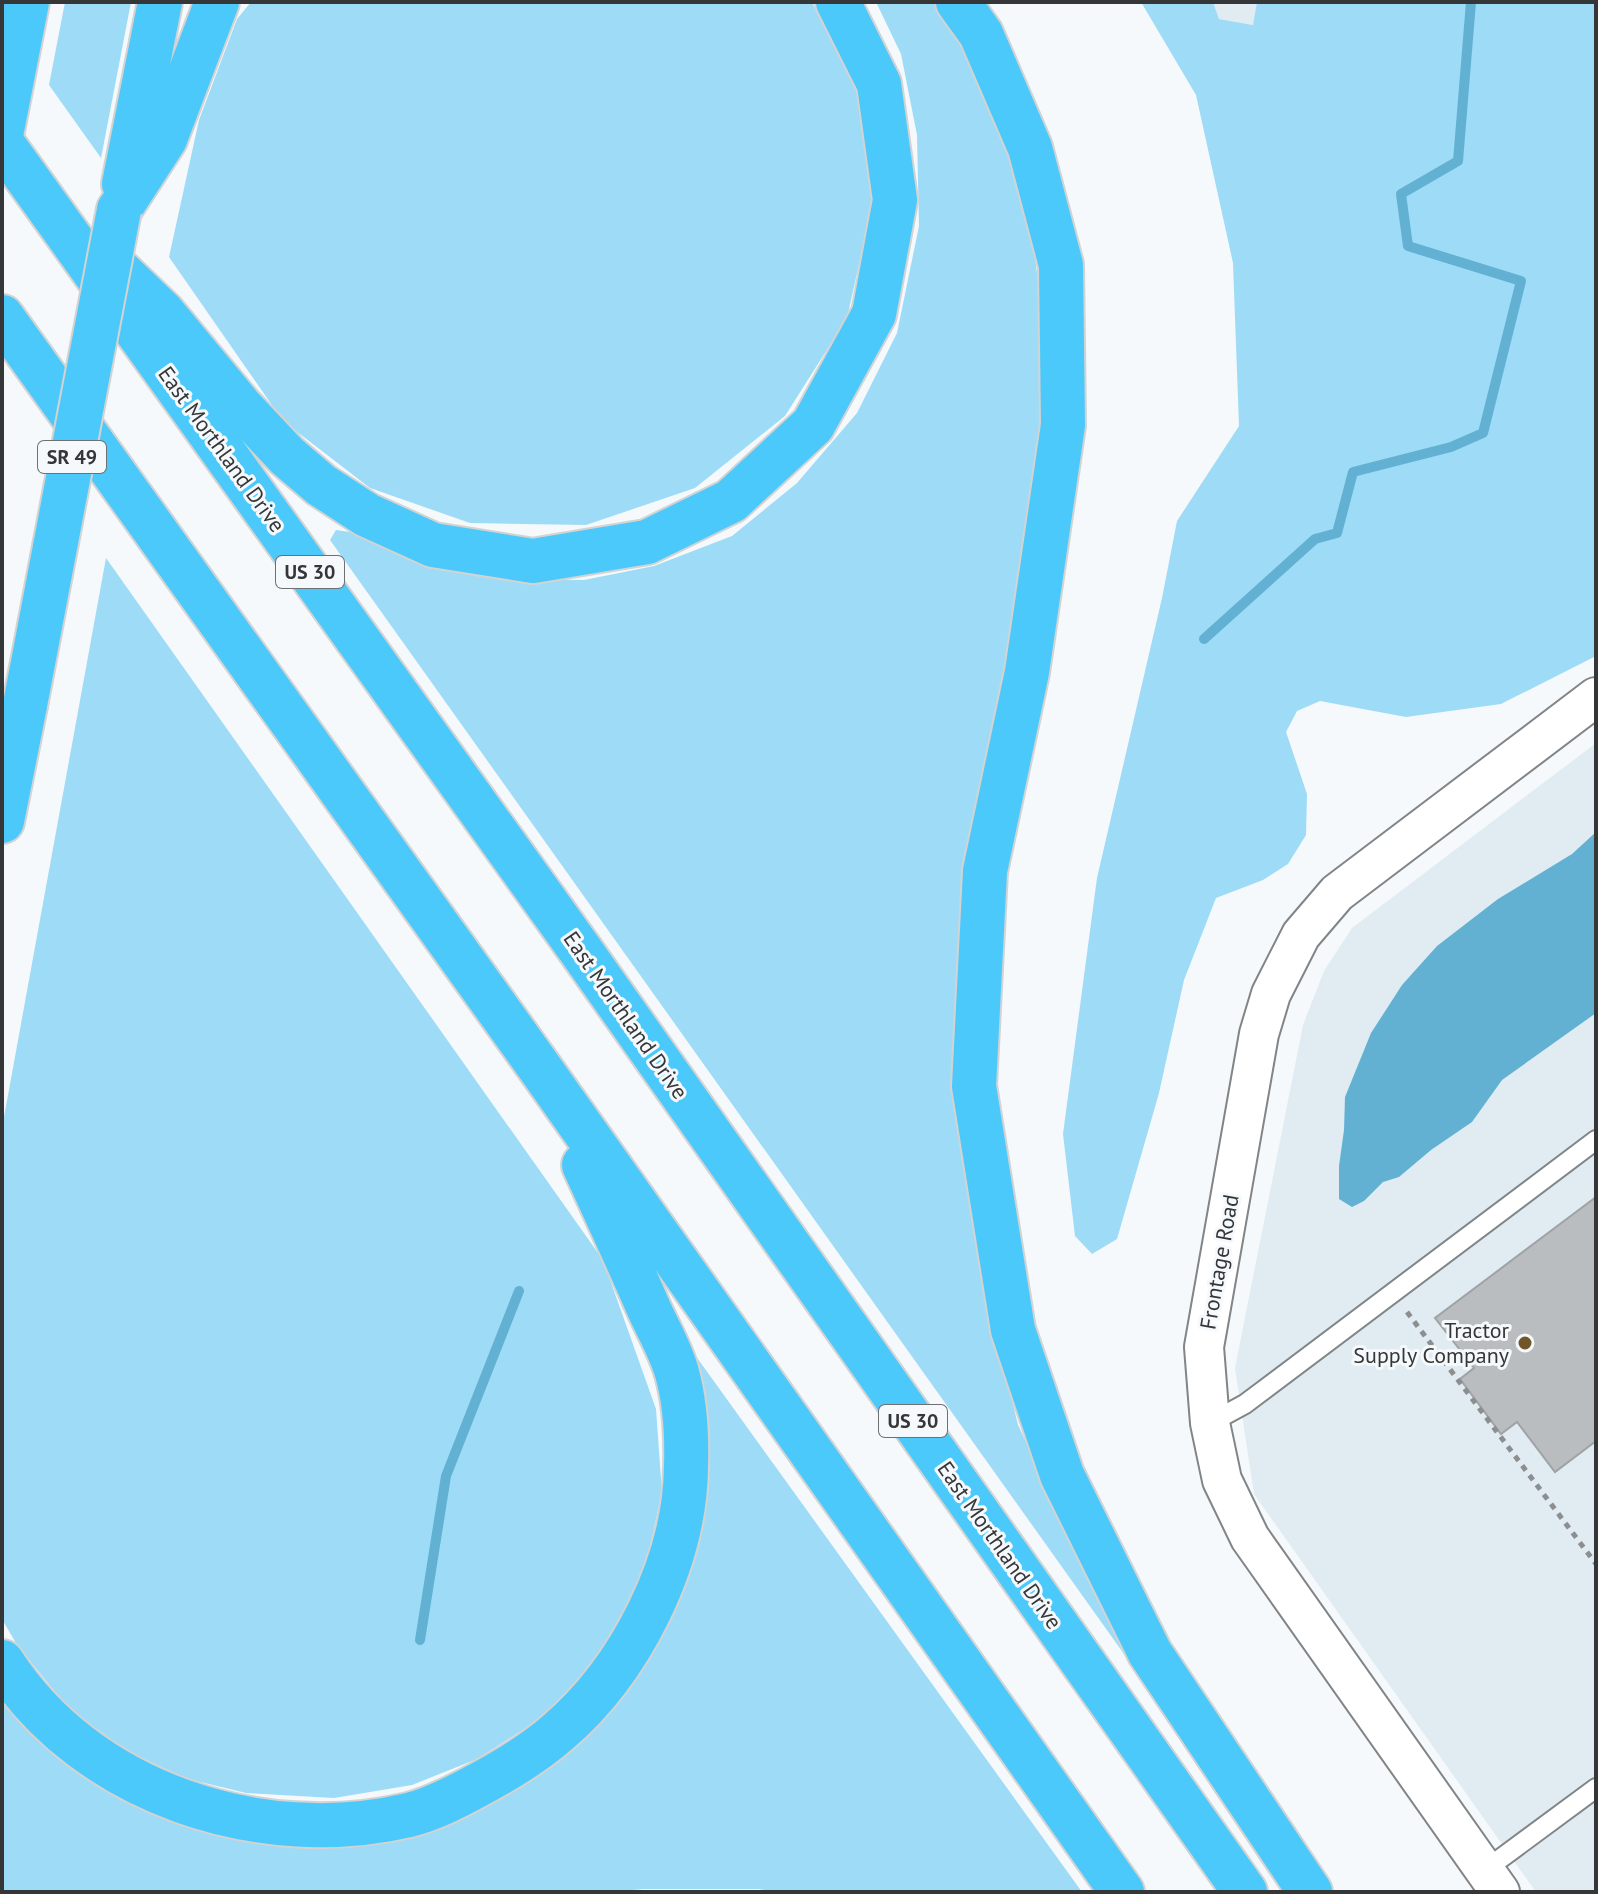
<svg xmlns="http://www.w3.org/2000/svg" width="1598" height="1894" font-family="'PT Sans',sans-serif">
  <style>
    .built { fill: #e0ecf2 }
    .green { fill: #9edbf7 }
    .water { fill: #62b1d3 }
    .lines { fill: none; stroke-linecap: round; stroke-linejoin: round }
    .stream { stroke: #62b1d3; stroke-width: 10 }
    .building { fill: #b9bdbf; stroke: #9fa3a5; stroke-width: 2 }
    .lane-casing { stroke: #818587; stroke-width: 22 }
    .street-casing { stroke: #818587; stroke-width: 42 }
    .highway-casing { stroke: #d3d3d3; stroke-width: 48 }
    .path { stroke: #8c8e90; stroke-width: 5; stroke-dasharray: 6 6; stroke-linecap: butt }
    .lane { stroke: #fff; stroke-width: 18 }
    .street { stroke: #fff; stroke-width: 38 }
    .highway { stroke: #4cc9fb; stroke-width: 44 }
    .highway-bridge-casing { stroke: #d3d3d3; stroke-width: 48; stroke-linecap: butt }
    .highway-bridge { stroke: #4cc9fb; stroke-width: 44 }
    .poi-dot { fill: #715628; stroke: #f5f9fc; stroke-width: 3 }
    .labels { text-anchor: middle; stroke-width: 6; stroke-linejoin: round; paint-order: stroke }
    .shield { fill: #f5f9fc; stroke: #6f7072; stroke-width: 2 }
    .shield-label { font-size: 20px; font-weight: bold; fill: #353637 }
    .street-label { font-size: 22px; fill: #353637; stroke: #f5f9fc }
    .poi-label { font-size: 22px; fill: #353637; stroke: #f5f9fc; text-anchor: end }
  </style>
  <rect width="100%" height="100%" fill="#f5f9fc"/>
  <g class="built">
    <polygon points="1213,2 1257,2 1254,25 1219,19"/>
    <polygon points="1596,743 1596,1892 1536,1892 1254,1494 1235,1368 1303,1025 1324,971 1352,928"/>
  </g>
  <g class="green">
    <polygon points="65,2 131,2 101,158 49,85"/>
    <polygon points="251,2 812,2 858,92 872,206 847,318 785,416 695,488 586,525 470,523 370,488 283,421 169,257 199,120 237,19"/>
    <path d="M876 2H939L945 10C978 79 1013 147 1029 222 1042 284 1042 349 1045 412L963 1127 978 1257 1018 1425 1129 1661 330 540 336 530 350 532 430 564 505 579 584 580 654 566 732 536 797 483 857 413 897 333 919 226 917 135 901 54Z"/>
    <polygon points="1141,2 1213,2 1219,19 1253,25 1257,2 1596,2 1596,656 1501,704 1406,717 1320,701 1297,711 1286,732 1307,794 1306,835 1288,864 1263,880 1216,898 1184,980 1159,1093 1117,1239 1092,1254 1075,1236 1063,1134 1097,878 1162,598 1177,521 1239,426 1233,263 1196,95"/>
    <polygon points="106,558 603,1260 656,1409 662,1493 644,1573 602,1655 540,1719 477,1759 412,1785 334,1798 246,1793 188,1779 124,1750 69,1709 17,1645 2,1619 2,1128"/>
    <polygon points="695,1355 1082,1892 775,1892 759,1889 644,1889 608,1892 2,1892 2,1697 24,1726 92,1781 163,1815 409,1832 677,1601 705,1513 706,1442"/>
  </g>
  <polygon class="water" points="1596,832 1596,1013 1502,1080 1472,1122 1431,1150 1399,1177 1383,1182 1364,1201 1352,1207 1339,1199 1339,1166 1344,1130 1345,1097 1371,1033 1402,985 1437,946 1498,899 1572,854"/>
  <g class="lines">
    <g class="stream">
      <polyline points="1204,639 1315,539 1337,533 1353,472 1451,447 1483,433 1521,281 1408,246 1401,194 1458,161 1471,2"/>
      <polyline points="420,1640 446,1476 519,1291"/>
    </g>
  </g>
  <polygon class="building" points="1596,1197 1596,1441 1555,1472 1517,1422 1501,1434 1460,1379 1474,1368 1435,1318"/>
  <g class="lines">
    <defs>
      <g id="lane">
        <polyline points="1210,1423 1245,1404 1596,1140"/>
        <polyline points="1485,1870 1596,1788"/>
      </g>
      <polyline id="street" points="1500,1892 1250,1538 1222,1480 1210,1423 1204,1347 1259,1034 1271,994 1301,935 1337,893 1596,697"/>
      <g id="highway">
        <polyline points="958,2 981,34 1030,148 1061,265 1063,425 1027,672 985,871 974,1086 1013,1330 1062,1475 1150,1653 1310,1892"/>
        <polyline points="2,130 27,2"/>
        <polyline points="2,143 581,951 1245,1892"/>
        <polyline points="124,184 160,2"/>
        <polyline points="119,210 165,139 217,2"/>
        <polyline points="118,270 163,313 240,406 287,456 321,485 367,515 433,545 533,561 647,542 731,501 813,425 874,314 895,200 879,84 838,2"/>
        <polyline points="2,317 542,1071 1122,1892"/>
        <polyline points="2,821 25,705"/>
        <path d="M2 1662C86 1793 260 1850 409 1815 433 1809 456 1797 478 1785 506 1770 534 1753 557 1733 630 1671 685 1563 686 1467 687 1436 685 1402 677 1373 671 1351 658 1329 649 1309 628 1261 606 1213 584 1165"/>
      </g>
    </defs>
    <use href="#lane" class="lane-casing"/>
    <use href="#street" class="street-casing"/>
    <use href="#highway" class="highway-casing"/>
    <polyline class="path" points="1407,1312 1596,1564"/>
    <use href="#lane" class="lane"/>
    <use href="#street" class="street"/>
    <use href="#highway" class="highway"/>
    <defs>
      <polyline id="highway-bridge" points="25,705 119,210"/>
    </defs>
    <use href="#highway-bridge" class="highway-bridge-casing"/>
    <use href="#highway-bridge" class="highway-bridge"/>
  </g>
  <circle class="poi-dot" cx="1525" cy="1343" r="8"/>
  <g class="labels">
    <g class="shield">
      <rect x="38" y="441" width="68" height="32" rx="6"/>
      <rect x="276" y="556" width="68" height="32" rx="6"/>
      <rect x="879" y="1405" width="68" height="32" rx="6"/>
    </g>
    <g class="shield-label">
      <text x="72" y="464">SR 49</text>
      <text x="310" y="579">US 30</text>
      <text x="913" y="1428">US 30</text>
    </g>
    <g class="street-label">
      <text transform="translate(222 449) rotate(54)" y="8">East Morthland Drive</text>
      <text transform="translate(626 1015) rotate(55)" y="8">East Morthland Drive</text>
      <text transform="translate(1219 1262) rotate(-80)" y="8">Frontage Road</text>
      <text transform="translate(1000 1545) rotate(55)" y="8">East Morthland Drive</text>
    </g>
    <g class="poi-label">
      <text x="1509" y="1338">Tractor<tspan x="1509" dy="25">Supply Company</tspan></text>
    </g>
  </g>
  <rect width="1598" height="1894" fill="none" stroke="#353637" stroke-width="8"/>
</svg>
